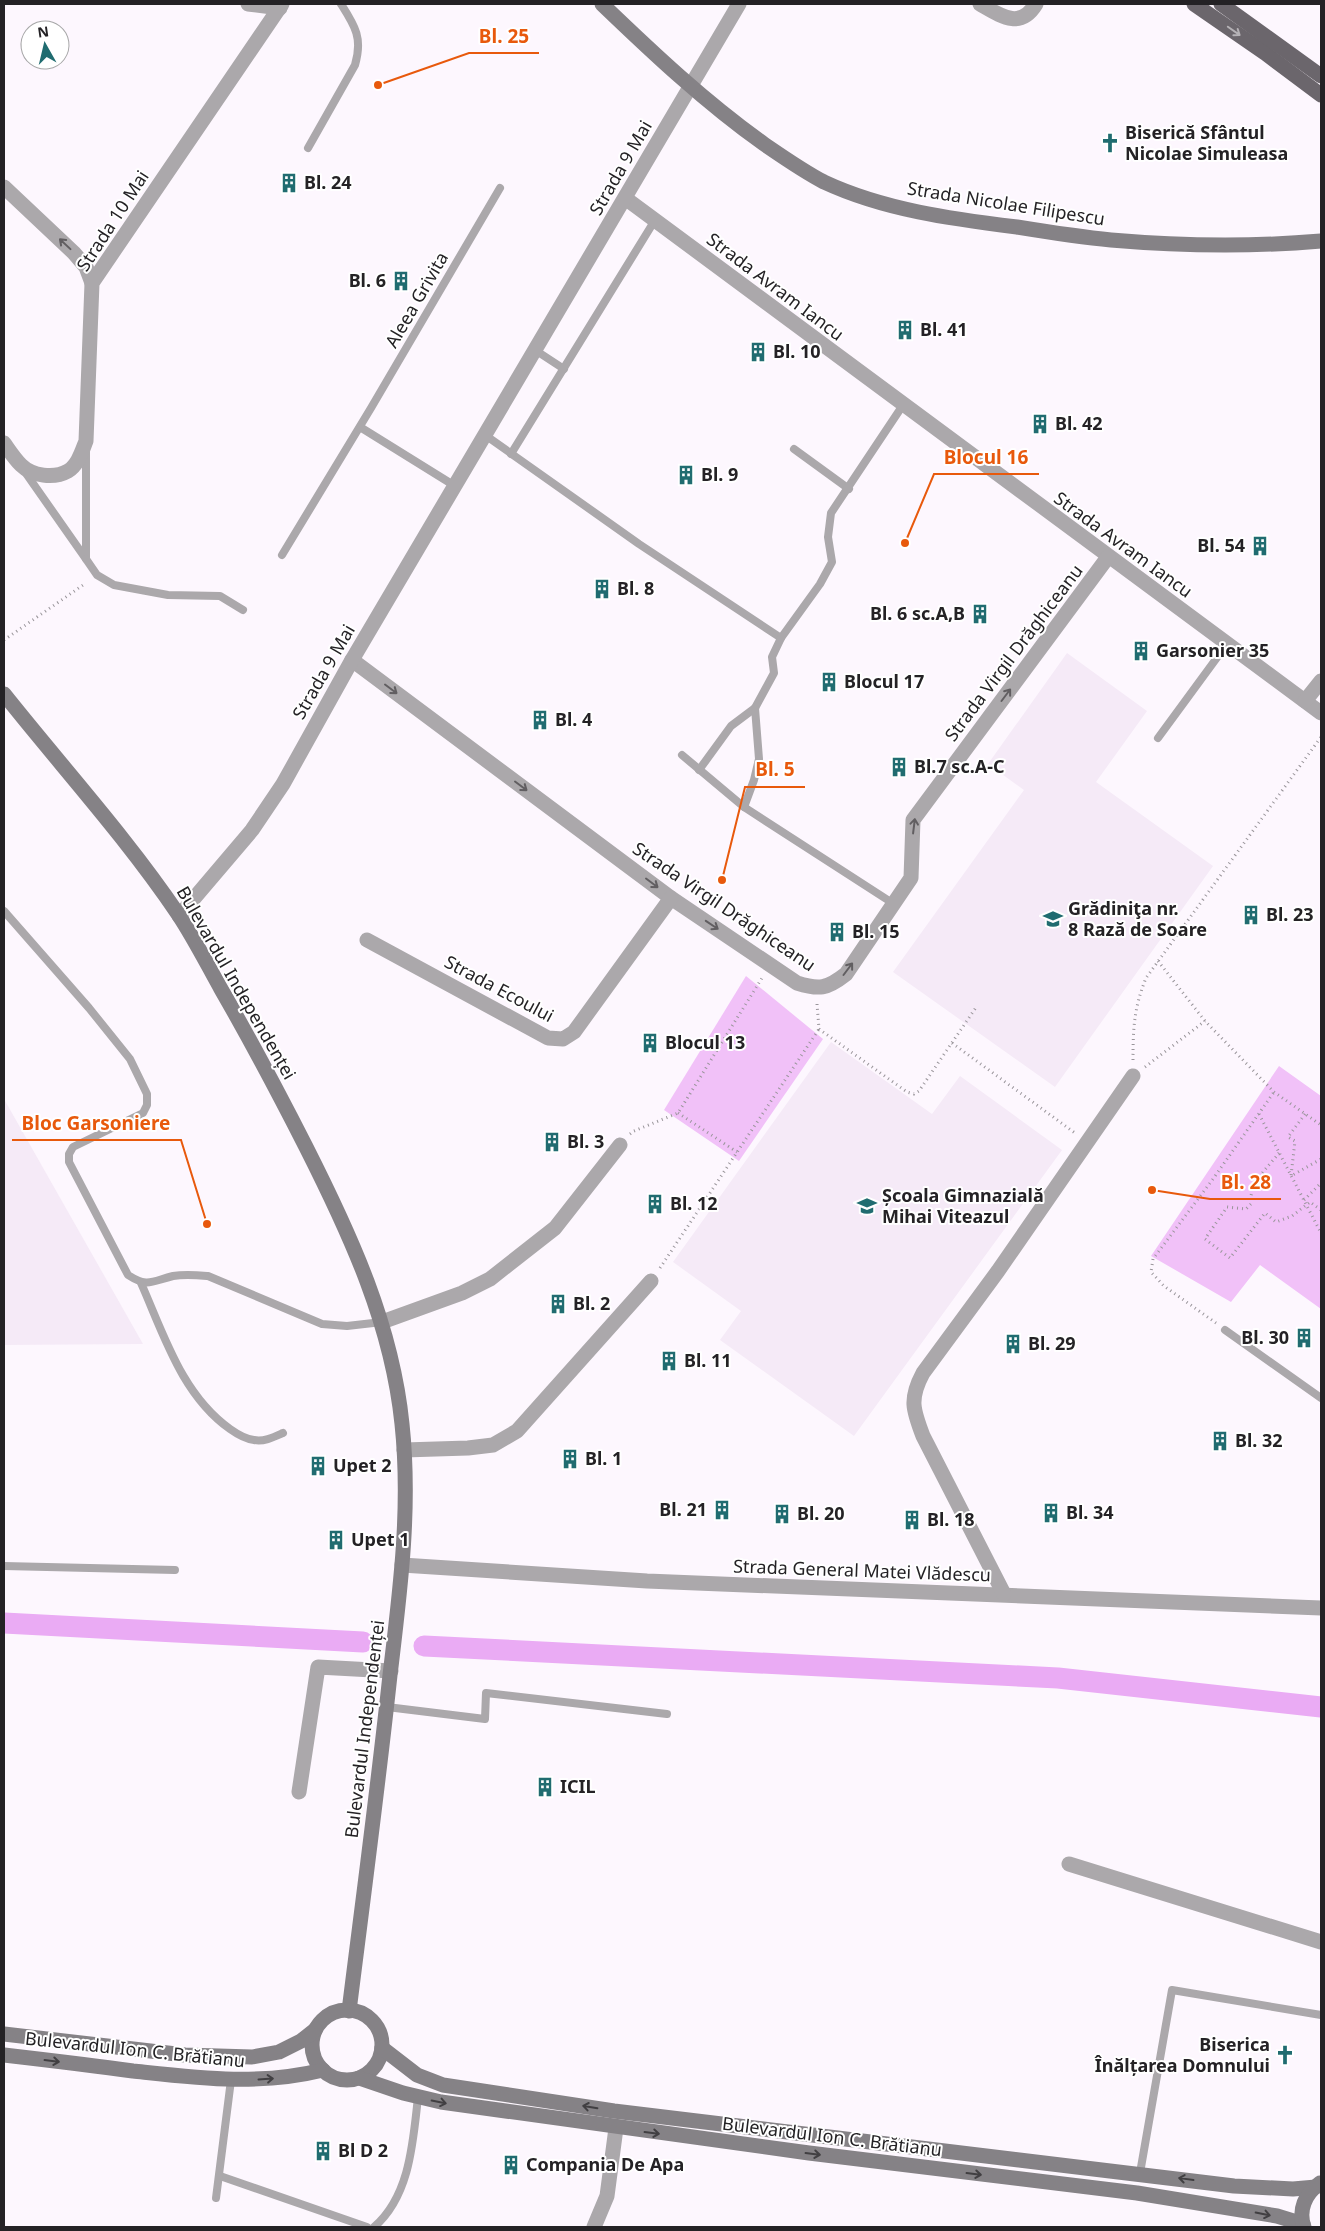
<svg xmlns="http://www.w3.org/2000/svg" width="1325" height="2231" font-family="'Noto Sans',sans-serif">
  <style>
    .built { fill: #f5eaf7 }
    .green { fill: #f1c1f8 }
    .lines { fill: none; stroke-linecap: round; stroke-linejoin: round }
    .canal { stroke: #eaabf4; stroke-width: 21 }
    .path { stroke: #99959a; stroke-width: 3; stroke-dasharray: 1 4; stroke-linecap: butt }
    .lane { stroke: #aba8ab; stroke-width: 8 }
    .street { stroke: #aba8ab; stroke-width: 15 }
    .secondary { stroke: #858286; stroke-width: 15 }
    .primary { stroke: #6b666c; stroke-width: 15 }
    .oneway { stroke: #b5b2b6 }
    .oneway2 { stroke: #615e61 }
    .oneway3 { stroke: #413f42 }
    .labels { text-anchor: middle; stroke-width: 4; stroke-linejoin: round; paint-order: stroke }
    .poi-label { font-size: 18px; font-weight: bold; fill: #242225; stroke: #fff; text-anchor: start }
    .street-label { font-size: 18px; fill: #242225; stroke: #fff }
    .leader { fill: none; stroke: #e8590c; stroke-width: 2 }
    .callout-dot { fill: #e8590c; stroke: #fff; stroke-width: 2 }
    .callout-label { font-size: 19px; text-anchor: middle; font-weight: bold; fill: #e8590c; stroke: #fff; stroke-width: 4; stroke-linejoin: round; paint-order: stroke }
  </style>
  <rect width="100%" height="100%" fill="#fdf7fe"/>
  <g class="built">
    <polygon points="1067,653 1147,711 1096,782 1213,866 1055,1087 893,972 1024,790 988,764"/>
    <polygon points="831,1042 932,1114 960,1076 1062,1150 854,1436 720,1340 741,1311 673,1262"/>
    <polygon points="4,1099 143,1344 4,1345"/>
  </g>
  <g class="green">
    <polygon points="746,976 823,1039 739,1161 664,1110"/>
    <polygon points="1279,1066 1321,1096 1321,1309 1260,1265 1231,1302 1151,1256"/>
  </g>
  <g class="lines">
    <g class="canal">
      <polyline points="4,1623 363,1642"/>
      <polyline points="424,1646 1058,1678 1321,1707"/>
    </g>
    <g class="path">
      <polyline points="4,640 86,583"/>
      <polyline points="1158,961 1205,1021 1274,1092 1321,1125"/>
      <polyline points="817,1004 819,1029 907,1092 914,1094 919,1091 977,1006"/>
      <polyline points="952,1043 1075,1133"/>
      <path d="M1133 1060C1133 1028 1134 1008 1146 978L1321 737"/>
      <polyline points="1145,1067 1205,1021"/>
      <polyline points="678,1113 737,1152"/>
      <polyline points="1259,1114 1321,1233"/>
      <polyline points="1305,1114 1288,1137 1295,1141 1291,1176 1321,1159"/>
      <polyline points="630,1134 634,1131 678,1113 762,978"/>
      <path d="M1279 1153C1268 1167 1248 1185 1251 1204L1246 1209 1227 1207 1205 1239 1230 1258 1265 1213 1276 1222 1292 1216 1310 1202 1321 1210"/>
      <polyline points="1304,1200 1321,1183"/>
      <polyline points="660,1268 819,1029"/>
      <polyline points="1216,1323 1164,1286 1151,1272 1153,1259 1213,1179 1274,1092"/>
    </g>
    <g class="lane">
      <path d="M308 148 355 65C363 38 355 26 341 4"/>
      <polyline points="535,350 564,369"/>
      <polyline points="360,427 455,486"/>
      <polyline points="485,435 639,544 781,638"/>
      <polyline points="794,449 849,489"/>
      <polyline points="511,454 655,220"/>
      <polyline points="25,472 86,559 86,452"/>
      <polyline points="282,555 371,408 500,188"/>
      <polyline points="86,559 97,575 114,585 168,595 220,596 243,610"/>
      <polyline points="1158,738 1227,644"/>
      <polyline points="682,755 744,807"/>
      <polyline points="699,770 731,726 755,708"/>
      <polyline points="894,904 744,807 754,780 759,759 755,708 774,673 772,657 781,638 820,584 832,562 828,537 831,513 903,405"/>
      <path d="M4 911 89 1008 130 1059 147 1094V1105L143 1113 73 1147 69 1154V1162L128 1275C148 1288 152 1281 173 1276 185 1274 196 1275 208 1276L322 1324 347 1326 382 1322"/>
      <path d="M141 1283C164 1335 182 1395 230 1429 237 1434 245 1439 254 1440 264 1442 274 1437 283 1433"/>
      <polyline points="1225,1330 1321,1398"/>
      <polyline points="4,1566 175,1570"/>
      <polyline points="387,1707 485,1719 486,1693 667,1714"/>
      <polyline points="1140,2173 1172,1990 1321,2015"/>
      <polyline points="220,2176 367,2227"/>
      <polyline points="216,2198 231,2080"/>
      <path d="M374 2227C410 2196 413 2142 418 2097"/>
    </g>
    <g class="street">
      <polyline points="248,4 280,8"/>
      <path d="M980 4C1001 16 1020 30 1036 4"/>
      <polyline points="4,187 74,253 86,267 92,283"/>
      <polyline points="625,198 1321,713"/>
      <path d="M4 443C9 450 14 458 21 465 32 476 54 479 68 471 78 465 82 451 86 441L92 283 282 4"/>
      <path d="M352 660 671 898 797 983C819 990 827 989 846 974L911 878 913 820 1108 557"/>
      <polyline points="1305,701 1321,681"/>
      <polyline points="179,916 252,830 283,784 352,660 739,4"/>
      <polyline points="367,940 548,1038 563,1039 574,1032 671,898"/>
      <polyline points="382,1322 462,1293 490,1279 555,1228 620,1145"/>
      <polyline points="404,1450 468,1448 493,1445 517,1431 651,1281"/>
      <polyline points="402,1565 647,1581 1321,1608"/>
      <path d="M1004 1594 923 1436C913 1410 909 1399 923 1373L998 1271 1133 1076"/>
      <polyline points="299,1792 318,1667 391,1671"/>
      <polyline points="1069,1864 1321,1942"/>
      <polyline points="594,2227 607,2196 616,2128"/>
    </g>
    <g class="secondary">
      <path d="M602 4C653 53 705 102 764 144 783 157 803 171 824 182 884 210 952 219 1017 227 1048 232 1080 237 1111 240 1181 246 1252 247 1321 241"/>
      <path d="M4 694C62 767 126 837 178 914 194 938 207 964 221 989 251 1041 279 1094 306 1147 351 1236 392 1325 402 1424 411 1508 400 1592 390 1675 378 1787 363 1899 349 2011"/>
      <circle cx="347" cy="2045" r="35"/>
      <polyline points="4,2034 185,2055 252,2057 279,2052 301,2041 315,2030"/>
      <polyline points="382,2048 417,2075 443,2085 614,2111 1234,2186 1293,2189 1316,2187"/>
      <path d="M4 2055C47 2060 90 2065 133 2071 198 2078 258 2086 323 2070"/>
      <polyline points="359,2078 403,2093 441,2102 809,2153 1137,2193 1277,2216 1303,2224"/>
      <path d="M1304 2227C1298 2210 1305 2194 1320 2183"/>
    </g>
    <g class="primary">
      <polyline points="1194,4 1265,53 1321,95"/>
      <polyline points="1221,4 1321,76"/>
    </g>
  </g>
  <defs><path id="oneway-shaft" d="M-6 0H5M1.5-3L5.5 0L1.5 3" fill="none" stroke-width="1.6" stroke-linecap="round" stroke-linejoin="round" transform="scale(1.25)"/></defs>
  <use class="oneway" href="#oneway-shaft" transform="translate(1234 31) rotate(35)"/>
  <g class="oneway2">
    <use href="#oneway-shaft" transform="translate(65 244) rotate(-137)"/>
    <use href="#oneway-shaft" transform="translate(391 689) rotate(37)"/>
    <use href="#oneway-shaft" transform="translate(1006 695) rotate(-53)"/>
    <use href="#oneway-shaft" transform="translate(521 786) rotate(37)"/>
    <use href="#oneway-shaft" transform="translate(914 826) rotate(-83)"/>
    <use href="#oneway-shaft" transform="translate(652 883) rotate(37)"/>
    <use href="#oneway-shaft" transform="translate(712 925) rotate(34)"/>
    <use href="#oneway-shaft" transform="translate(848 969) rotate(-53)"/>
  </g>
  <g class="oneway3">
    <use href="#oneway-shaft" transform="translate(52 2061) rotate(7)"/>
    <use href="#oneway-shaft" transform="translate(266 2079) rotate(-4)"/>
    <use href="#oneway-shaft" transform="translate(439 2102) rotate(11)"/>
    <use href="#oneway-shaft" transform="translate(590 2107) rotate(-171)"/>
    <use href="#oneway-shaft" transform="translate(652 2133) rotate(7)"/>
    <use href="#oneway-shaft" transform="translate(813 2154) rotate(7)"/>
    <use href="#oneway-shaft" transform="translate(974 2174) rotate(7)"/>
    <use href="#oneway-shaft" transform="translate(1186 2179) rotate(-172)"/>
    <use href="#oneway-shaft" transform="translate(1263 2214) rotate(11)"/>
  </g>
  <defs>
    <symbol id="church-bare" viewBox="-9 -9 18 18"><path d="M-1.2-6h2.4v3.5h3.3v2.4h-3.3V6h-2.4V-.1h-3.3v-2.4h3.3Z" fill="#206c70" stroke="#fff" stroke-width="2.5" paint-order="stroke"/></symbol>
    <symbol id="building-bare" viewBox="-9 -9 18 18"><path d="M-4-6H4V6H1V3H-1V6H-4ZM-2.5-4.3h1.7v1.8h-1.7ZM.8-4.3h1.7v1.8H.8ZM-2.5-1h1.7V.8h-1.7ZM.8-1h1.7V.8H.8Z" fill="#206c70" stroke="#fff" stroke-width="2.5" paint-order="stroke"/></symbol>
    <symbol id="school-bare" viewBox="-9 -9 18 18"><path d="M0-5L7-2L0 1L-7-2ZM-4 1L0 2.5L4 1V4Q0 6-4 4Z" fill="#206c70" stroke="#fff" stroke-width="2.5" paint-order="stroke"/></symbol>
  </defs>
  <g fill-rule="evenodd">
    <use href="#church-bare" x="1096" y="129" width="28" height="28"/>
    <use href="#building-bare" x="275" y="169" width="28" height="28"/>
    <use href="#building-bare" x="387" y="267" width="28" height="28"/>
    <use href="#building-bare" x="891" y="316" width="28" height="28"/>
    <use href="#building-bare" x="744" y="338" width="28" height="28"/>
    <use href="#building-bare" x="1026" y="410" width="28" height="28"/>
    <use href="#building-bare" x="672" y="461" width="28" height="28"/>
    <use href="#building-bare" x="1246" y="532" width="28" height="28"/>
    <use href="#building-bare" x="588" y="575" width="28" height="28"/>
    <use href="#building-bare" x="966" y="600" width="28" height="28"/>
    <use href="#building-bare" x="1127" y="637" width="28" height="28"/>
    <use href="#building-bare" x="815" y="668" width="28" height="28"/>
    <use href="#building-bare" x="526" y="706" width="28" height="28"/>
    <use href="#building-bare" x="885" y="753" width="28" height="28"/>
    <use href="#building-bare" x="1237" y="901" width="28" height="28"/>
    <use href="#school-bare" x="1039" y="905" width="28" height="28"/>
    <use href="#building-bare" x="823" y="918" width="28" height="28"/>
    <use href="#building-bare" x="636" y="1029" width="28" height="28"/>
    <use href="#building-bare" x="538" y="1128" width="28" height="28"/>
    <use href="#building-bare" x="641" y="1190" width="28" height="28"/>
    <use href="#school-bare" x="853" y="1192" width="28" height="28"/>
    <use href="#building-bare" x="544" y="1290" width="28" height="28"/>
    <use href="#building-bare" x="1290" y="1324" width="28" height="28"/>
    <use href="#building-bare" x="999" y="1330" width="28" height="28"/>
    <use href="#building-bare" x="655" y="1347" width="28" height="28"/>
    <use href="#building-bare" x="1206" y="1427" width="28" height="28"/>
    <use href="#building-bare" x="556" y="1445" width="28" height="28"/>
    <use href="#building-bare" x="304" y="1452" width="28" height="28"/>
    <use href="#building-bare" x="708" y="1496" width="28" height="28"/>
    <use href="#building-bare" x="1037" y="1499" width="28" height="28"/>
    <use href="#building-bare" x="768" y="1500" width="28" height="28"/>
    <use href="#building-bare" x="898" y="1506" width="28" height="28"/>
    <use href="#building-bare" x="322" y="1526" width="28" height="28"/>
    <use href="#building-bare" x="531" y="1773" width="28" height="28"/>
    <use href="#church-bare" x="1271" y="2041" width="28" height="28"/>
    <use href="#building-bare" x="309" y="2137" width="28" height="28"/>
    <use href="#building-bare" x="497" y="2151" width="28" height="28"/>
  </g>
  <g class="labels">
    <g class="poi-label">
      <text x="1125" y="139">Biserică Sfântul<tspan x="1125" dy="21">Nicolae Simuleasa</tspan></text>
      <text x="304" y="189">Bl. 24</text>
      <text x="386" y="287" text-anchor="end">Bl. 6</text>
      <text x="920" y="336">Bl. 41</text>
      <text x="773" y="358">Bl. 10</text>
      <text x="1055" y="430">Bl. 42</text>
      <text x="701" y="481">Bl. 9</text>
      <text x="1245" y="552" text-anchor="end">Bl. 54</text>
      <text x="617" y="595">Bl. 8</text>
      <text x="965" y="620" text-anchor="end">Bl. 6 sc.A,B</text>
      <text x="1156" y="657">Garsonier 35</text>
      <text x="844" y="688">Blocul 17</text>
      <text x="555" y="726">Bl. 4</text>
      <text x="914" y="773">Bl.7 sc.A-C</text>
      <text x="1068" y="915">Grădiniţa nr.<tspan x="1068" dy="21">8 Rază de Soare</tspan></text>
      <text x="1266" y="921">Bl. 23</text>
      <text x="852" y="938">Bl. 15</text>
      <text x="665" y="1049">Blocul 13</text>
      <text x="567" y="1148">Bl. 3</text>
      <text x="882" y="1202">Școala Gimnazială<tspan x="882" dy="21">Mihai Viteazul</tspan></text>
      <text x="670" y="1210">Bl. 12</text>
      <text x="573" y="1310">Bl. 2</text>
      <text x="1289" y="1344" text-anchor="end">Bl. 30</text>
      <text x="1028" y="1350">Bl. 29</text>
      <text x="684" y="1367">Bl. 11</text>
      <text x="1235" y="1447">Bl. 32</text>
      <text x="585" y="1465">Bl. 1</text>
      <text x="333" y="1472">Upet 2</text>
      <text x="707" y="1516" text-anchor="end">Bl. 21</text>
      <text x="1066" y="1519">Bl. 34</text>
      <text x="797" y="1520">Bl. 20</text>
      <text x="927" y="1526">Bl. 18</text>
      <text x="351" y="1546">Upet 1</text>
      <text x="560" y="1793">ICIL</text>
      <text x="1270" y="2051" text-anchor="end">Biserica<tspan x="1270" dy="21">Înălțarea Domnului</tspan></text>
      <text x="338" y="2157">Bl D 2</text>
      <text x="526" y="2171">Compania De Apa</text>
    </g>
    <g class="street-label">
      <text transform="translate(621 168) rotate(-60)" y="6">Strada 9 Mai</text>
      <text transform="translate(1006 204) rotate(9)" y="6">Strada Nicolae Filipescu</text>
      <text transform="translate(113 221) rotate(-57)" y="6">Strada 10 Mai</text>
      <text transform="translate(775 287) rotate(37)" y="6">Strada Avram Iancu</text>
      <text transform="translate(417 300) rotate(-60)" y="6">Aleea Grivita</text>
      <text transform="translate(1123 545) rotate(36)" y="6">Strada Avram Iancu</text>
      <text transform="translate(1014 653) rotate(-53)" y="6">Strada Virgil Drăghiceanu</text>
      <text transform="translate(324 672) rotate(-60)" y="6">Strada 9 Mai</text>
      <text transform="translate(724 907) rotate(34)" y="6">Strada Virgil Drăghiceanu</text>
      <text transform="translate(236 983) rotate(60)" y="6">Bulevardul Independenței</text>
      <text transform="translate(499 989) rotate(28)" y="6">Strada Ecoului</text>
      <text transform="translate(862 1571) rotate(2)" y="6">Strada General Matei Vlădescu</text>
      <text transform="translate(365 1729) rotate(-83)" y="6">Bulevardul Independenței</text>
      <text transform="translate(135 2050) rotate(6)" y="6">Bulevardul Ion C. Brătianu</text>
      <text transform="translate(832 2137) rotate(7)" y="6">Bulevardul Ion C. Brătianu</text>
    </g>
  </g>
  <path class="leader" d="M378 85L469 53H539M905 543L934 474H1039M722 880L745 787H805M207 1224L181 1140H12M1152 1190L1210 1199H1281"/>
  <g class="callout-dot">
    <circle cx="378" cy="85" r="5"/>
    <circle cx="905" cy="543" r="5"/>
    <circle cx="722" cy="880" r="5"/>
    <circle cx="207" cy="1224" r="5"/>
    <circle cx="1152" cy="1190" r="5"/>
  </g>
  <g class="callout-label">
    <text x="504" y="43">Bl. 25</text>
    <text x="986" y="464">Blocul 16</text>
    <text x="775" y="776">Bl. 5</text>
    <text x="96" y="1130">Bloc Garsoniere</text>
    <text x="1246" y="1189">Bl. 28</text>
  </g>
  <rect width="1325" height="2231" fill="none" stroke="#242225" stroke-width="10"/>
  <g transform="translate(45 45) rotate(352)"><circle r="24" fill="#ffffff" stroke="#a7a7a8"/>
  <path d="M0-4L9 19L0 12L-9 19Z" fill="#206c70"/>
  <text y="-8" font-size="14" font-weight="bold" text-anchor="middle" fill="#242225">N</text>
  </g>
</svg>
